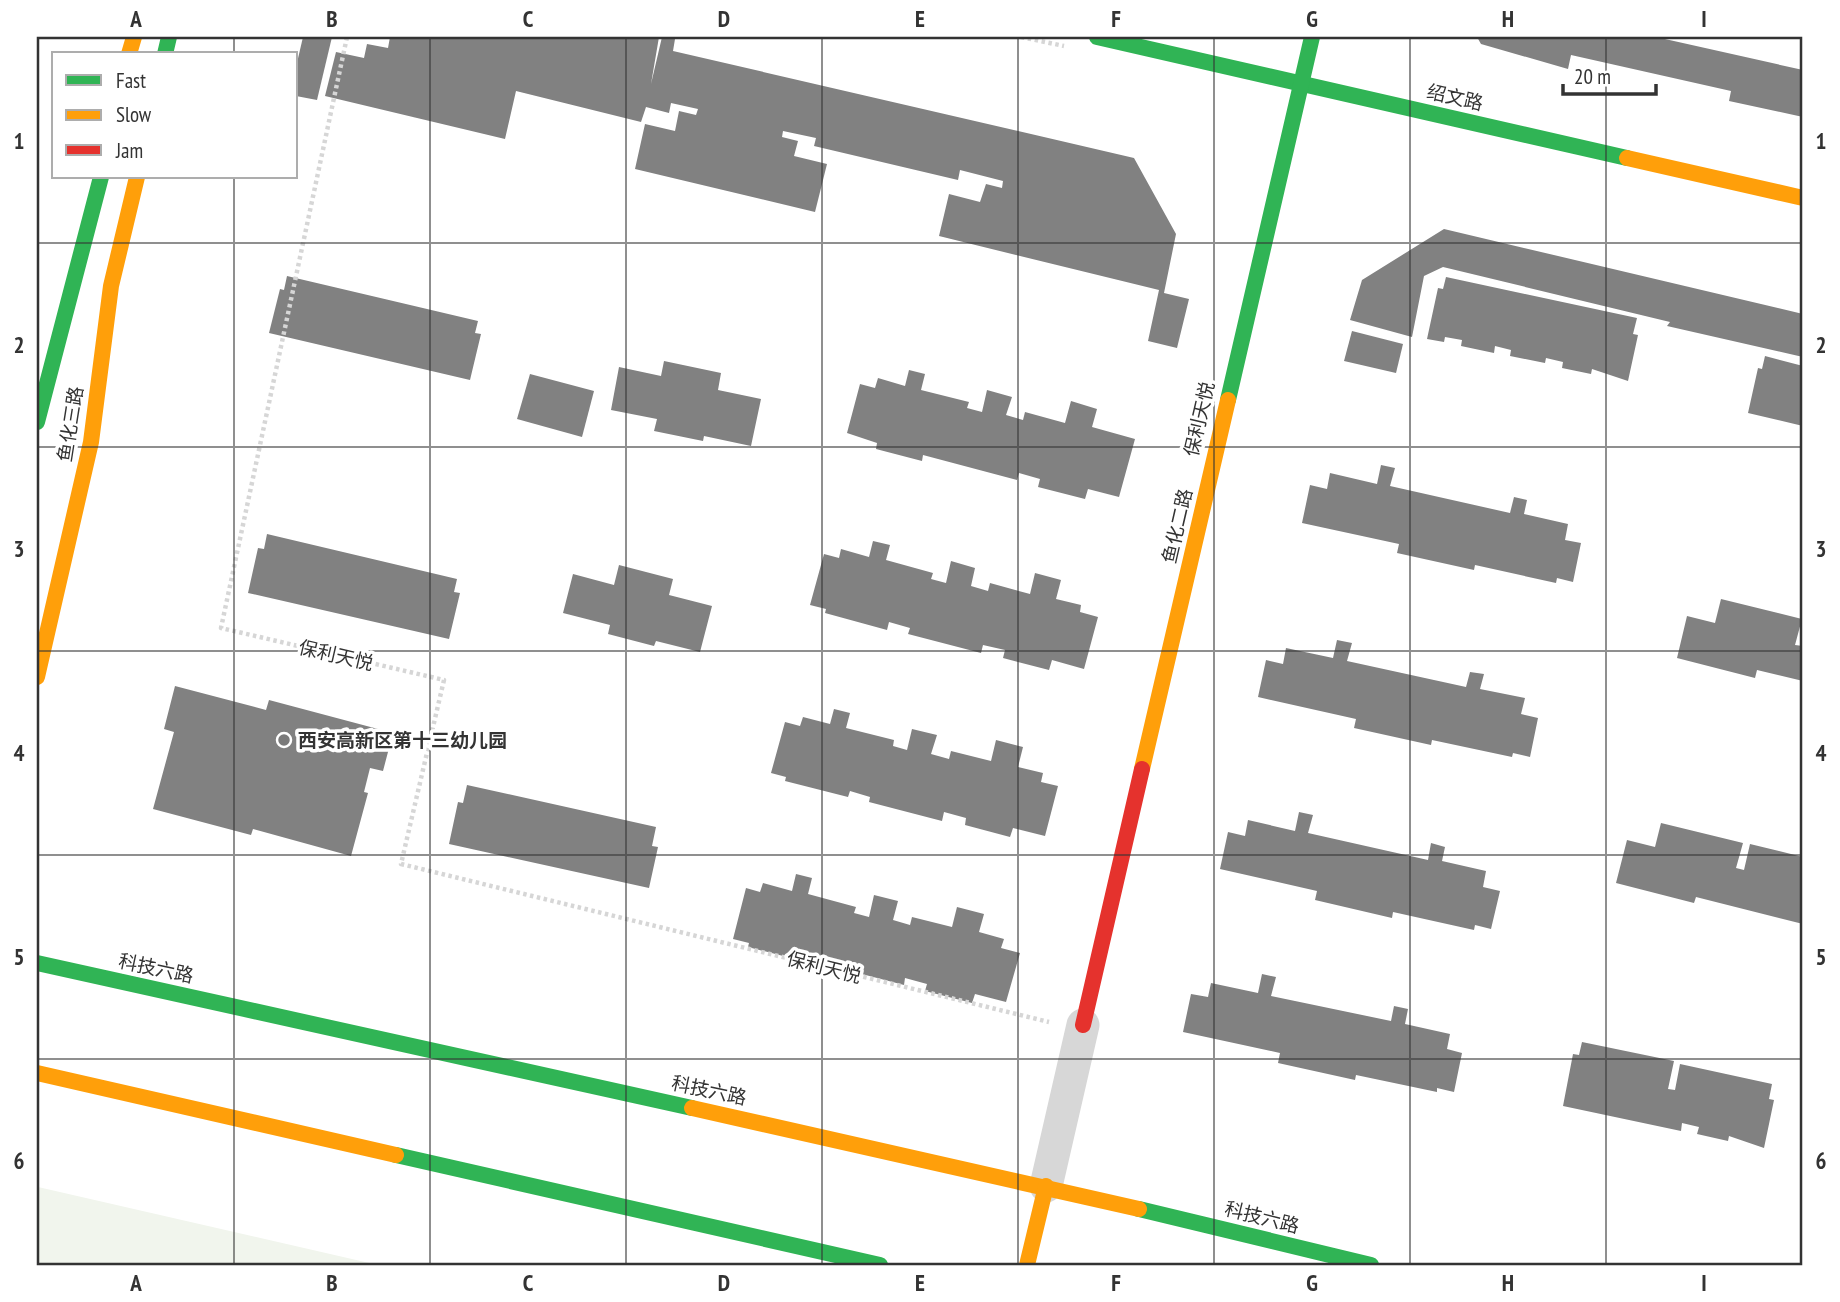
<svg xmlns="http://www.w3.org/2000/svg" width="1840" height="1302" font-family="'PT Sans Narrow','Noto Sans SC',sans-serif">
  <style>
    .green { fill: #f1f5ed }
    .building { fill: #818181 }
    .lines { fill: none; stroke-linecap: round; stroke-linejoin: round }
    .path { stroke: #d6d6d6; stroke-width: 4.5; stroke-dasharray: 3.5 3.5; stroke-linecap: butt }
    .street { stroke: #d7d7d7; stroke-width: 33 }
    .fast { stroke: #30b455; stroke-width: 16 }
    .slow { stroke: #ff9f0a; stroke-width: 16 }
    .jam { stroke: #e5322d; stroke-width: 16 }
    .grid { fill: none; stroke: #333; stroke-width: 2; stroke-opacity: 0.55 }
    .poi-dot { fill: #7a7a7a; stroke: #fff; stroke-width: 2.5 }
    .labels { text-anchor: middle; stroke-width: 7; stroke-linejoin: round; paint-order: stroke }
    .street-label { font-size: 19px; fill: #333; stroke: #fff }
    .poi-label { font-size: 19px; font-weight: bold; fill: #333; stroke: #fff; text-anchor: start }
    .neatline { fill: none; stroke: #333; stroke-width: 2.5 }
    .grid-label { font-size: 23px; text-anchor: middle; font-weight: bold; fill: #333 }
  </style>
  <rect width="100%" height="100%" fill="#fff"/>
  <polygon class="green" points="38,1187 378,1265 37,1265"/>
  <g class="building">
    <polygon points="303,37 332,37 317,100 296,96 296,67"/>
    <polygon points="390,37 659,37 651,84 662,37 666,37 675,39 673,51 1134,158 1176,234 1164,293 1189,299 1177,348 1148,341 1159,290 939,236 949,194 980,202 986,184 1002,188 1003,181 960,170 958,180 814,146 816,138 783,131 782,137 798,141 794,156 827,164 815,212 635,169 645,124 675,131 679,111 696,115 698,109 671,103 669,113 646,107 641,122 516,91 505,139 325,96 336,52 364,58 367,44 388,48"/>
    <polygon points="1477,37 1656,37 1803,70 1803,117 1729,101 1731,91 1571,55 1568,69 1481,44"/>
    <polygon points="1444,229 1803,314 1803,357 1667,326 1670,322 1443,267 1424,276 1412,337 1350,320 1362,280"/>
    <polygon points="287,276 478,321 475,333 481,334 470,380 269,333 280,289 284,290"/>
    <polygon points="1446,277 1637,318 1633,334 1638,335 1628,381 1592,369 1591,374 1562,368 1563,362 1546,358 1545,363 1510,356 1511,350 1495,346 1494,353 1461,346 1462,340 1445,337 1444,342 1427,339 1438,288 1443,289"/>
    <polygon points="1352,331 1403,344 1396,373 1344,361"/>
    <polygon points="1765,356 1803,366 1803,426 1748,413 1758,368 1762,369"/>
    <polygon points="664,361 721,373 718,390 761,399 751,446 704,436 703,441 654,431 657,419 611,410 619,367 661,376"/>
    <polygon points="909,370 925,374 921,390 969,402 967,408 982,412 987,390 1012,397 1006,415 1023,420 1025,412 1065,423 1071,401 1097,409 1092,427 1135,439 1119,497 1088,489 1085,499 1038,487 1040,479 1019,473 1017,480 923,455 922,461 876,449 877,443 847,433 860,384 875,388 878,378 905,386"/>
    <polygon points="530,374 594,391 582,437 517,419"/>
    <polygon points="1381,465 1395,468 1390,486 1510,513 1514,497 1527,500 1524,514 1568,524 1565,540 1581,543 1573,582 1557,578 1556,583 1475,565 1474,570 1397,553 1399,544 1302,523 1310,485 1327,489 1330,473 1377,484"/>
    <polygon points="267,534 457,579 454,592 460,593 449,639 248,593 258,548 264,549"/>
    <polygon points="873,541 890,545 886,560 933,573 931,579 946,583 951,561 975,568 971,586 988,591 990,583 1030,594 1035,573 1061,580 1056,599 1081,605 1080,612 1098,617 1084,669 1052,660 1049,670 1003,658 1005,650 983,645 981,653 908,634 910,628 889,622 887,630 825,613 826,609 810,605 824,554 839,558 841,549 869,557"/>
    <polygon points="619,565 673,579 669,595 712,606 700,652 656,641 654,646 608,634 610,625 563,613 573,574 614,585"/>
    <polygon points="1721,599 1802,619 1795,645 1803,646 1803,681 1757,670 1755,678 1677,658 1687,616 1715,623"/>
    <polygon points="1337,640 1352,643 1347,661 1466,687 1470,672 1484,674 1480,689 1525,698 1521,714 1538,718 1530,757 1513,753 1512,757 1432,740 1431,745 1354,728 1356,719 1258,697 1266,660 1283,664 1286,648 1333,658"/>
    <polygon points="175,686 266,710 269,700 393,733 383,771 370,768 364,792 368,793 351,856 253,829 251,835 153,809 174,732 164,729"/>
    <polygon points="834,709 850,713 846,728 894,740 893,746 907,750 912,729 937,735 931,754 949,759 951,751 991,761 996,740 1023,747 1018,767 1043,773 1041,782 1058,786 1045,836 1013,828 1010,837 965,825 966,818 944,812 942,821 869,802 870,797 850,791 848,797 785,781 786,777 771,773 785,722 800,726 803,717 830,724"/>
    <polygon points="467,785 656,827 652,846 658,847 649,888 449,844 458,802 463,803"/>
    <polygon points="1299,812 1313,815 1308,833 1428,860 1431,843 1445,847 1442,861 1486,871 1483,887 1500,891 1491,929 1475,925 1474,930 1393,912 1392,918 1315,900 1317,891 1220,869 1228,832 1245,836 1248,820 1295,831"/>
    <polygon points="1661,823 1743,843 1736,868 1744,870 1750,844 1803,857 1803,924 1696,897 1694,903 1616,883 1627,840 1655,847"/>
    <polygon points="796,874 812,878 808,894 856,907 854,913 869,917 874,895 898,901 893,920 910,925 912,917 952,927 957,907 984,914 979,932 1004,939 1001,948 1020,953 1006,1002 975,994 972,1003 925,991 927,984 905,978 904,985 831,966 832,961 812,955 810,963 748,947 749,943 733,939 746,888 760,892 763,883 792,891"/>
    <polygon points="1262,974 1276,977 1271,996 1391,1021 1394,1006 1408,1009 1405,1024 1450,1034 1447,1049 1462,1053 1454,1092 1437,1088 1437,1092 1356,1075 1355,1080 1278,1063 1280,1053 1183,1032 1191,994 1208,997 1211,983 1258,993"/>
    <polygon points="1582,1042 1674,1061 1668,1089 1675,1090 1680,1064 1772,1084 1769,1099 1774,1100 1764,1148 1729,1136 1728,1141 1697,1134 1699,1127 1682,1123 1681,1131 1563,1106 1573,1054 1579,1055"/>
  </g>
  <g class="lines">
    <g class="path">
      <polyline points="347,37 221,628 444,680 401,864 1049,1022"/>
      <polyline points="1021,37 1064,46"/>
    </g>
    <polyline class="street" points="1046,1186 1083,1025"/>
    <g class="fast">
      <polyline points="1097,37 1627,158"/>
      <polyline points="165,54 169,37"/>
      <polyline points="1228,400 1312,37"/>
      <polyline points="37,422 101,177"/>
      <polyline points="37,963 692,1108"/>
      <polyline points="396,1155 880,1265"/>
      <polyline points="1139,1209 1371,1265"/>
    </g>
    <g class="slow">
      <polyline points="129,54 134,37"/>
      <polyline points="1627,158 1803,198"/>
      <polyline points="37,677 91,442 111,286 137,177"/>
      <polyline points="1142,769 1228,400"/>
      <polyline points="37,1073 396,1155"/>
      <polyline points="692,1108 1139,1209"/>
      <polyline points="1027,1265 1046,1186"/>
    </g>
    <polyline class="jam" points="1083,1025 1142,769"/>
  </g>
  <path class="grid" d="M234 37V54M430 37V1265M626 37V1265M822 37V1265M1018 37V1265M1214 37V1265M1410 37V1265M1606 37V1265M234 177V1265M37 243H1803M37 447H1803M37 651H1803M37 855H1803M37 1059H1803"/>
  <circle class="poi-dot" cx="284" cy="740" r="7"/>
  <g class="labels">
    <g class="street-label">
      <text transform="translate(1455 97) rotate(13)" y="7">绍文路</text>
      <text transform="translate(1199 419) rotate(-77)" y="7">保利天悦</text>
      <text transform="translate(70 424) rotate(-81)" y="7">鱼化三路</text>
      <text transform="translate(1177 526) rotate(-77)" y="7">鱼化二路</text>
      <text transform="translate(336 655) rotate(13)" y="7">保利天悦</text>
      <text transform="translate(824 967) rotate(14)" y="7">保利天悦</text>
      <text transform="translate(156 968) rotate(12)" y="7">科技六路</text>
      <text transform="translate(709 1090) rotate(12)" y="7">科技六路</text>
      <text transform="translate(1262 1217) rotate(14)" y="7">科技六路</text>
    </g>
    <g class="poi-label">
      <text x="298" y="747">西安高新区第十三幼儿园</text>
    </g>
  </g>
  <rect width="1840" height="1302" fill="none" stroke="#ffffff" stroke-width="77"/>
  <rect x="52" y="52" width="245" height="126" fill="#ffffff" stroke="#adadad" stroke-width="2"/>
  <rect x="66" y="75" width="35" height="10" fill="#30b455" stroke="#adadad" stroke-width="2"/>
  <text x="116" y="88" font-size="21" fill="#333333">Fast</text>
  <rect x="66" y="110" width="35" height="10" fill="#ff9f0a" stroke="#adadad" stroke-width="2"/>
  <text x="116" y="122" font-size="21" fill="#333333">Slow</text>
  <rect x="66" y="145" width="35" height="10" fill="#e5322d" stroke="#adadad" stroke-width="2"/>
  <text x="116" y="158" font-size="21" fill="#333333">Jam</text>
  <path d="M1563 84v10h93v-10" fill="none" stroke="#333333" stroke-width="3.5"/>
  <text x="1574" y="84" font-size="21" fill="#333333" stroke="#ffffff" stroke-width="5" paint-order="stroke">20 m</text>
  <rect x="38" y="38" width="1763" height="1226" class="neatline"/>
  <g class="grid-label">
    <text x="136" y="27">A</text>
    <text x="332" y="27">B</text>
    <text x="528" y="27">C</text>
    <text x="724" y="27">D</text>
    <text x="920" y="27">E</text>
    <text x="1116" y="27">F</text>
    <text x="1312" y="27">G</text>
    <text x="1508" y="27">H</text>
    <text x="1704" y="27">I</text>
    <text x="19" y="149">1</text>
    <text x="1821" y="149">1</text>
    <text x="19" y="353">2</text>
    <text x="1821" y="353">2</text>
    <text x="19" y="557">3</text>
    <text x="1821" y="557">3</text>
    <text x="19" y="761">4</text>
    <text x="1821" y="761">4</text>
    <text x="19" y="965">5</text>
    <text x="1821" y="965">5</text>
    <text x="19" y="1169">6</text>
    <text x="1821" y="1169">6</text>
    <text x="136" y="1291">A</text>
    <text x="332" y="1291">B</text>
    <text x="528" y="1291">C</text>
    <text x="724" y="1291">D</text>
    <text x="920" y="1291">E</text>
    <text x="1116" y="1291">F</text>
    <text x="1312" y="1291">G</text>
    <text x="1508" y="1291">H</text>
    <text x="1704" y="1291">I</text>
  </g>
</svg>
